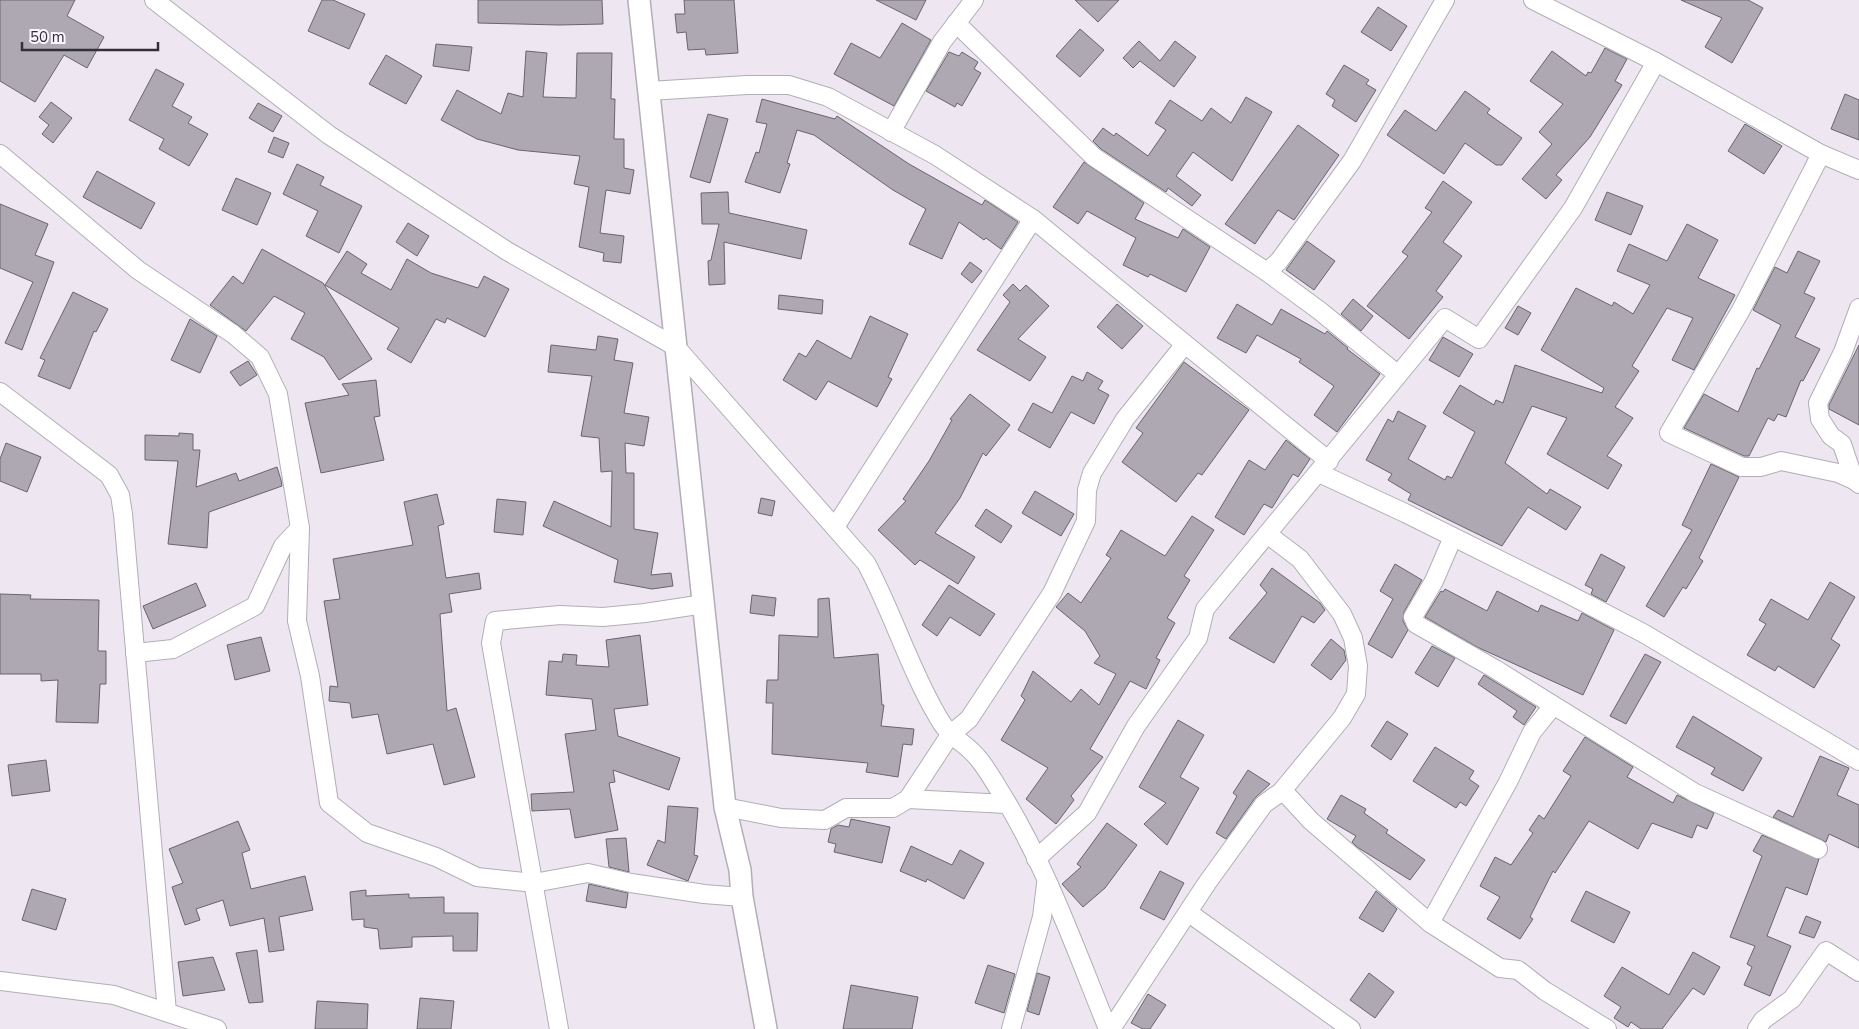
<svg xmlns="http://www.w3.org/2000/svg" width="1859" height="1029" font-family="'Nunito Sans',sans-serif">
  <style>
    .building { fill: #aea8b2; stroke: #69646d }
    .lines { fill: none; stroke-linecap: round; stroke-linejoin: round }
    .minor-casing { stroke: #b3adb7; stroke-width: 20 }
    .tertiary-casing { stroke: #b3adb7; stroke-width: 24 }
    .minor { stroke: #fff; stroke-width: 18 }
    .tertiary { stroke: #fff; stroke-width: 21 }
  </style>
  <rect width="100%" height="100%" fill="#eee7f2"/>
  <g class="building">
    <polygon points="0,0 75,0 67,16 104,37 87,68 64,55 35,102 0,81"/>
    <polygon points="322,0 333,0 365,14 349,49 308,31"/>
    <polygon points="478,0 602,0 603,24 559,25 478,23"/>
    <polygon points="684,0 734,0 738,53 706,55 705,49 688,50 686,32 677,33 675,14 685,14"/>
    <polygon points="876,0 926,0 916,20"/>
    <polygon points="1075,0 1119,0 1098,22"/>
    <polygon points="1681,0 1748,0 1763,8 1732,63 1705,47 1722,18"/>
    <polygon points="1378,7 1407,26 1391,51 1361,32"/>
    <polygon points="902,23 931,40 894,106 834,74 851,43 880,58"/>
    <polygon points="1080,29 1104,50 1080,77 1056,56"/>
    <polygon points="1139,41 1160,61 1175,41 1196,57 1174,87 1140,61 1133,68 1123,58"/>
    <polygon points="436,44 472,47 469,71 433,66"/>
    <polygon points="1605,48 1627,59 1615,81 1622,85 1590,137 1556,175 1562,180 1546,199 1522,179 1552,144 1539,132 1563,104 1530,81 1552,51 1586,76 1588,72 1591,73"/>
    <polygon points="526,51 547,53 543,97 576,98 577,53 612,53 611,99 615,99 614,139 624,139 624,168 634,170 630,194 606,190 600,233 624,236 621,263 603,261 604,253 579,247 589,187 574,184 580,156 518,150 477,139 441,120 457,90 501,114 508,93 523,97"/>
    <polygon points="949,52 959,56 962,52 978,62 974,69 981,73 962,106 957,103 955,107 926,91"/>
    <polygon points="386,55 422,76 406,104 369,84"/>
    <polygon points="1344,65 1369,80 1366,84 1376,90 1356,122 1332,106 1335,100 1326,94"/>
    <polygon points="156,69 184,84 172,106 192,117 188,123 208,134 189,166 159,149 164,139 129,120"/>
    <polygon points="1465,91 1490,109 1487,113 1522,138 1502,165 1496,165 1465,143 1444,174 1387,135 1405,110 1436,131"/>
    <polygon points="1845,94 1859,100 1859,140 1831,129"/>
    <polygon points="1246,97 1272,112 1232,181 1193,152 1176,176 1201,195 1192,206 1168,188 1166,192 1101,149 1093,141 1103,128 1114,136 1116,133 1148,156 1166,130 1155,123 1170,100 1202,121 1211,108 1231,123"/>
    <polygon points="762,99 835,119 837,116 909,164 982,205 985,200 1018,222 1001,249 986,238 984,240 959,222 942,259 909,244 926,209 893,190 814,135 797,130 787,163 790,164 780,193 745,182 756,152 759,153 767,124 756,122"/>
    <polygon points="51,102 72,118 53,143 42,134 49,125 39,117"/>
    <polygon points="258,103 282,116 273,132 249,118"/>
    <polygon points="708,114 728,119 710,183 690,177"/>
    <polygon points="1745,124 1782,146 1764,174 1728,151"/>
    <polygon points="1298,125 1339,155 1294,220 1278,210 1255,244 1225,224"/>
    <polygon points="274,137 289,143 283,158 268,152"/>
    <polygon points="1084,162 1144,203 1135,219 1178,238 1183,229 1210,247 1186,292 1150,274 1148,277 1123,265 1136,238 1087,211 1078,224 1053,207"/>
    <polygon points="297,164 324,177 320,185 362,206 339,253 306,236 318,211 283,194"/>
    <polygon points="97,171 155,203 141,229 83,197"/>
    <polygon points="236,178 271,193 257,225 222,210"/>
    <polygon points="1443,181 1472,202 1443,242 1462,256 1436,291 1443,297 1409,339 1367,306 1408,256 1402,252 1432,212 1425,208"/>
    <polygon points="728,192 729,213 807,230 801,259 724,242 725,284 709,285 708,261 711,260 719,224 702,224 701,193"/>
    <polygon points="1607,192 1643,206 1631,235 1595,220"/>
    <polygon points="0,204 48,224 35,255 54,262 22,350 5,343 33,282 0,268"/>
    <polygon points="408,223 429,236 417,256 396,242"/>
    <polygon points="1687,224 1718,240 1698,278 1735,295 1694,370 1672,360 1693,318 1667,308 1632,366 1639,371 1615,407 1633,418 1607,456 1622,465 1608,489 1547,454 1567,418 1532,406 1505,463 1547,494 1550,489 1581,507 1566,530 1528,507 1502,546 1408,500 1411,494 1388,480 1392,474 1366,460 1388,419 1393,422 1398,411 1426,426 1408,459 1445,480 1447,476 1452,478 1475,432 1443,413 1460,385 1494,405 1496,400 1503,403 1515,365 1602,393 1604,388 1541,350 1576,288 1612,306 1614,302 1633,314 1650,285 1617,271 1629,244 1667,261"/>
    <polygon points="1307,241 1335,261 1314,290 1286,270"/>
    <polygon points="262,249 323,283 372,359 339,380 324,357 291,339 305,313 274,296 246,331 210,305 233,276 243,284"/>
    <polygon points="347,251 367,264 361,273 391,290 407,259 431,273 478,288 484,276 509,289 485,337 447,318 445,323 436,319 411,363 387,349 399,328 325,285"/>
    <polygon points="1798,251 1820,261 1804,293 1815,298 1795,337 1820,349 1803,381 1801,380 1786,417 1778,414 1774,421 1768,418 1749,456 1744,456 1684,428 1704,394 1738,412 1757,368 1759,369 1781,325 1753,310 1775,267 1787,273"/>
    <polygon points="970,262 982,271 972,283 961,274"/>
    <polygon points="1013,284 1020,291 1026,285 1049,306 1018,339 1046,357 1030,381 977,350 1010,302 1003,295"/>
    <polygon points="73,292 108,309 96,332 94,331 70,389 38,376 45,360 40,358"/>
    <polygon points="779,295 823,300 822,314 778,309"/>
    <polygon points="1353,299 1373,316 1361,331 1341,314"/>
    <polygon points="1117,304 1143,326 1122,349 1097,327"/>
    <polygon points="1237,304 1272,325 1281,309 1325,334 1327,331 1348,348 1347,349 1380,374 1337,432 1314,415 1334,386 1299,362 1301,359 1257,335 1246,353 1217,338"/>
    <polygon points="1518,306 1531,313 1518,335 1505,328"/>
    <polygon points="870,316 908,334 888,377 892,379 877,407 828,381 816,400 783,380 799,353 806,357 817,340 851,359"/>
    <polygon points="190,319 217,336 200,373 171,360"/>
    <polygon points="598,336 618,339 614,360 633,363 624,413 649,417 644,446 625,443 626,473 634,473 634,529 658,533 651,575 671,573 673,586 652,589 614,582 618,560 543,526 554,501 611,527 612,471 601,472 599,438 581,436 592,376 548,372 551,345 596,350"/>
    <polygon points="1443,337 1473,354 1459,377 1429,360"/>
    <polygon points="1859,345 1859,425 1829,409 1829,405"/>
    <polygon points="248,361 257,375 240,386 230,372"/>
    <polygon points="1184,362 1249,410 1202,475 1198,473 1176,502 1122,462 1143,433 1136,428"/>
    <polygon points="1087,372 1103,381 1098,389 1109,395 1094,424 1071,412 1050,448 1018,430 1033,403 1052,413 1072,376 1083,381"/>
    <polygon points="376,380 380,416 374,417 384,460 321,473 305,403 349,395 342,384"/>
    <polygon points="970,394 1010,425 986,456 983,453 960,498 935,533 975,557 958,584 920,560 915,565 878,530 906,501 903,499 929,461 952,420 950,419"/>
    <polygon points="179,433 193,434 193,450 200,450 196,487 236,473 239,481 277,467 281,480 282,486 209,512 207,548 168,544 178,461 145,460 145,435 179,436"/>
    <polygon points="1286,440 1310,459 1298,477 1293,474 1272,508 1264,504 1244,535 1215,517 1249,460 1265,470"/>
    <polygon points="6,443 41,457 27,492 0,481 0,459"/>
    <polygon points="1711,464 1739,477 1699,558 1703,561 1686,589 1683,587 1664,617 1646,606 1692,530 1682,525"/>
    <polygon points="1035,491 1074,514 1061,536 1022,513"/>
    <polygon points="437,494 444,524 438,526 446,578 479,573 481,589 449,594 452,612 440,614 447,711 456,708 475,777 444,785 433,744 387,754 378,714 352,718 350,703 329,701 330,686 338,687 324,601 340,599 333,559 413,545 404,502"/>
    <polygon points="761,498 775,501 772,516 758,513"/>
    <polygon points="497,499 526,502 523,535 494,532"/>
    <polygon points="986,509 1012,526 1001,543 975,526"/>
    <polygon points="1192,516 1214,530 1184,576 1190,580 1167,618 1175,623 1156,658 1160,660 1146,689 1130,681 1090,749 1103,757 1071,796 1074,800 1056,824 1026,799 1048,768 1001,740 1025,700 1021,696 1033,671 1071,702 1081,689 1099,705 1116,674 1094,663 1100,656 1085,631 1056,607 1068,593 1081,603 1111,558 1106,555 1121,530 1165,556"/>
    <polygon points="1601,554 1625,567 1606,602 1591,594 1593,589 1585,585"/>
    <polygon points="1395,564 1422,580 1404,612 1403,621 1408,630 1392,658 1368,644 1393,599 1380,591"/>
    <polygon points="1272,568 1320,603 1325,610 1314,623 1302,616 1274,663 1229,638 1267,593 1260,585"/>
    <polygon points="1830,582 1855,597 1831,639 1840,645 1814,688 1778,666 1775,671 1747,655 1766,624 1759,620 1771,599 1808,620"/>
    <polygon points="196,583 206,606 153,629 143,606"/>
    <polygon points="949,585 995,614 980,636 950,617 937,636 922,625"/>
    <polygon points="1445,589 1487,611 1497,591 1538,612 1541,605 1578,621 1582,613 1614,630 1583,695 1477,647 1425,617 1441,591 1443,592"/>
    <polygon points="0,594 31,595 30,599 99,600 98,651 106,651 106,684 100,684 98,723 56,722 58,680 41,681 41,674 0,674"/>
    <polygon points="752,595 776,598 774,616 750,613"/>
    <polygon points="829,598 834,658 878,654 882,705 884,705 881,726 914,729 912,745 903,744 898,777 866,772 868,763 772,754 773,703 766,703 767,680 778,680 779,635 818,637 818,599"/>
    <polygon points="640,635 648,705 614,709 618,736 680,758 669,790 613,770 615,782 609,783 618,830 575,838 570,809 532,811 531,794 574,792 565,734 596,730 592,699 546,695 549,661 562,662 563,654 577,655 576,665 609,667 606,640"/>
    <polygon points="261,637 270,671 235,680 227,645"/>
    <polygon points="1331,639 1344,650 1346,660 1331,680 1311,665"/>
    <polygon points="1432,646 1455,658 1438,687 1415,673"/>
    <polygon points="1645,654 1661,662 1626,724 1610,716"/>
    <polygon points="1484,675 1536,707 1524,725 1513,717 1517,711 1478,684"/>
    <polygon points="1693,716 1762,758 1743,791 1711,774 1715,768 1676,747"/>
    <polygon points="1178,720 1204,735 1180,777 1199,788 1167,845 1144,824 1166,803 1139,787"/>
    <polygon points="1387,721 1408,734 1391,760 1371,746"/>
    <polygon points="1585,737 1633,767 1627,777 1673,803 1677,795 1714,813 1707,829 1697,825 1692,838 1652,823 1638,849 1589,821 1555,873 1553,871 1530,917 1533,919 1520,939 1487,919 1500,897 1480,886 1495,857 1511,865 1533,833 1529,830 1539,815 1544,819 1571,776 1563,771"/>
    <polygon points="1435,747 1474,771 1469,779 1479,786 1466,806 1460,802 1456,808 1413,781"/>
    <polygon points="1820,756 1849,768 1837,795 1859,805 1859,848 1829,834 1826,842 1773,817 1778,810 1793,817"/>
    <polygon points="46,760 50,791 12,796 8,765"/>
    <polygon points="1248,770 1270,784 1255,798 1226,839 1216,833 1237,796 1233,793"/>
    <polygon points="1341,795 1366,809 1364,813 1388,830 1386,833 1425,860 1410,880 1357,847 1352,842 1356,836 1327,819"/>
    <polygon points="668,806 698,808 694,855 698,856 688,881 647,865 658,840 665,843"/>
    <polygon points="851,819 890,827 882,863 834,852 836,844 828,842 831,829 838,825 849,827"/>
    <polygon points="238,821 250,850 242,853 251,889 305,876 313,910 279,917 284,950 269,952 264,918 230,926 223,900 196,909 200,920 185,925 172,887 183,883 169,849"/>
    <polygon points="1107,823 1137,845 1105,888 1083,907 1062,884 1081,867 1077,864"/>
    <polygon points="1762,835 1819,859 1807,895 1786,887 1767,936 1791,946 1770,996 1744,985 1752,967 1747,964 1755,946 1730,937 1762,856 1753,851"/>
    <polygon points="626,838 629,872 609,867 606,839"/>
    <polygon points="911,846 952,865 960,850 984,863 964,899 927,879 926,882 900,871"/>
    <polygon points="1160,871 1184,883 1164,920 1140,908"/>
    <polygon points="589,884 628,893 626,908 586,901"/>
    <polygon points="32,889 66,899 56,930 22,920"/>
    <polygon points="366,890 366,896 409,894 409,898 444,897 444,913 478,913 477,951 453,951 453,936 412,937 412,947 380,949 378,929 364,927 364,919 352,920 350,892"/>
    <polygon points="1376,891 1397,909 1383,932 1359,918"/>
    <polygon points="1586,891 1630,912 1614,943 1571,921"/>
    <polygon points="1806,916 1821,922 1814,938 1799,933"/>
    <polygon points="257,950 263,1002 249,1003 236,953"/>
    <polygon points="1693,952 1720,967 1704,995 1693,988 1662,1029 1641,1029 1631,1022 1628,1027 1614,1018 1621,1007 1604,996 1622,967 1669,995"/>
    <polygon points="213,957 225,990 183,996 178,962"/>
    <polygon points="988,965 1015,974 1004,1013 975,1003"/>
    <polygon points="1037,973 1050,977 1039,1015 1027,1011"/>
    <polygon points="1369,973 1394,992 1375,1018 1350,1000"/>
    <polygon points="851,985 918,997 912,1029 843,1029"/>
    <polygon points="1148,994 1166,1005 1150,1029 1143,1029 1131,1023"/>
    <polygon points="420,998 454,1001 451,1029 417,1029"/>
    <polygon points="317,1001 368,1004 367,1029 315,1029"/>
  </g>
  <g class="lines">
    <defs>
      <g id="minor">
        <path d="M154 0 329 135 507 251 676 347 866 563C893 613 909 668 938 717 949 738 964 741 977 757 985 766 992 778 998 788 1045 862 1075 948 1108 1029"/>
        <polyline points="1533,0 1656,62 1821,154 1859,170"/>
        <polyline points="956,23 1094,157 1267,272 1320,311 1397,374"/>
        <polyline points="649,91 747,85 789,85 828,97 935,155 1033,219 1185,344"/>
        <polyline points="891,132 942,42 974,0"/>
        <polyline points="0,154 138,270 233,334 260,357 278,394 300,528 297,621 310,676 329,803 367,833 436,857 477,877 534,883 588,873 631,883 704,894 742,897"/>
        <polyline points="1821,154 1741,310 1669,433 1742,467 1761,467 1781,461 1838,473 1854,480"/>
        <polyline points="1267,272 1279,261 1352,161 1445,0"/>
        <polyline points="1859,308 1843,352 1818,403 1820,419 1831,436 1842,444 1854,480 1859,484"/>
        <polyline points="0,392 109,475 120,495 123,514 167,1012"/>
        <polyline points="1319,473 1405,513 1568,594 1643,633 1859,761"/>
        <polyline points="835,527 1033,219"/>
        <polyline points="1453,537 1434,581 1413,617 1416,624 1495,669 1695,793 1818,849"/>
        <polyline points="135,653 173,649 255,606 283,546 300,528"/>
        <polyline points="1281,792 1288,796 1311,821 1430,923 1500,968 1518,970 1545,991 1607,1029"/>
        <polyline points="908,799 1007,804"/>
        <polyline points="725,807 781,818 825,820 846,808 893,808 908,799 950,735 969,719 1052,593 1086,521 1087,490 1092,473 1125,419 1185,344 1329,461"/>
        <polyline points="1036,859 1087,813 1136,726 1198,638 1205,609 1267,534"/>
        <polyline points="1189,913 1351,1029"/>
        <polyline points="1430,923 1508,782 1532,732 1553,706"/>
        <polyline points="0,981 114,995 217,1029"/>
        <polyline points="559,1029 491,643 495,621 560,615 603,617 645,613 704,604"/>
        <polyline points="1011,1029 1042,917 1046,884"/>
        <polyline points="1111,1029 1207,883 1264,804 1281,792 1342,718 1356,694 1358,666 1353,638 1342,614 1300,559 1267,534 1445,318 1479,339 1573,208 1656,62"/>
        <polyline points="1757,1029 1763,1020 1792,999 1826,951 1859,972"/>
      </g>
      <polyline id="tertiary" points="639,0 725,807 740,870 742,897 766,1029"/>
    </defs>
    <use href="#minor" class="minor-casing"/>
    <use href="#tertiary" class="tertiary-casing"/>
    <use href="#minor" class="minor"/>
    <use href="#tertiary" class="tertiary"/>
  </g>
  <path d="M22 42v8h136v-8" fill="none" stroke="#333135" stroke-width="2.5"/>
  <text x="30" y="42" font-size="15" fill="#333135" stroke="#faf5fe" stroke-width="4" paint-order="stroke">50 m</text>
</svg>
